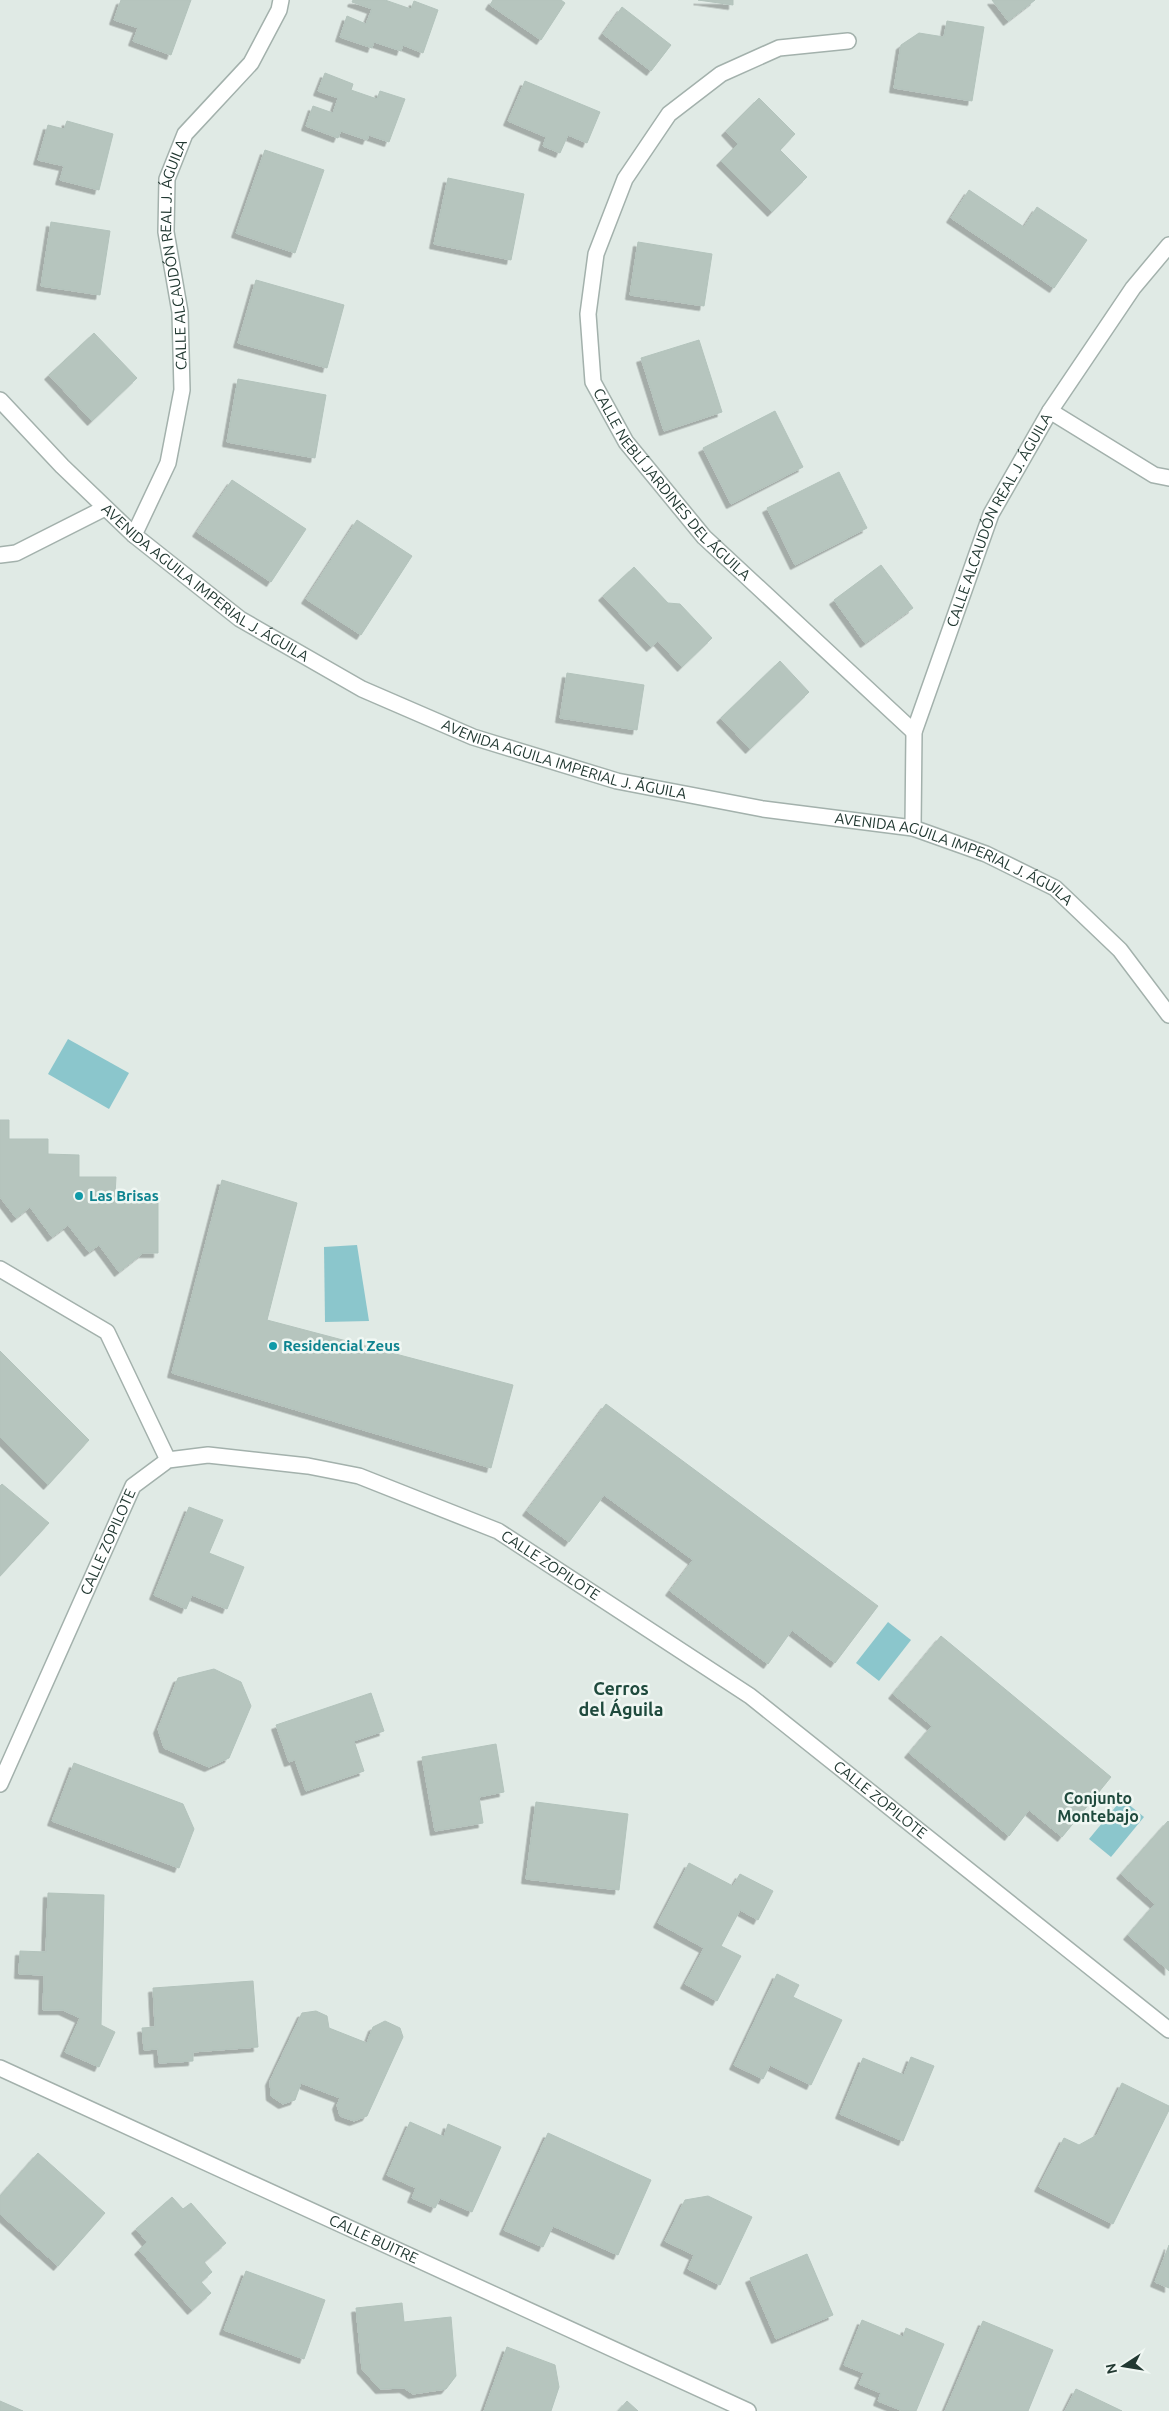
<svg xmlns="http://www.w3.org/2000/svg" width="1169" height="2411" font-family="Ubuntu,sans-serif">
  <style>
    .water { fill: #8bc6cc }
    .building { fill: #b6c5be; stroke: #b3c3bc; filter: url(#shadow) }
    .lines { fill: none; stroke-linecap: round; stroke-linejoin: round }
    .service-casing { stroke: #a3b1ac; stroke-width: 18 }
    .minor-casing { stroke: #a3b1ac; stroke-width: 18 }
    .service { stroke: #fff; stroke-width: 15 }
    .minor { stroke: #fff; stroke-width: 15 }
    .culture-dot { fill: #0f9aa8; stroke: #f0f7f3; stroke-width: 2 }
    .labels { text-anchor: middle; stroke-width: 5; stroke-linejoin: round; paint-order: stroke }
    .street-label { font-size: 15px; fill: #223932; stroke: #f0f7f3 }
    .culture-label { font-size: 15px; font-weight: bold; fill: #0d838f; stroke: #f0f7f3; text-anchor: start }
    .neighbourhood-label { font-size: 16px; font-weight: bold; fill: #1f4a3d; stroke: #f0f7f3 }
    .quarter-label { font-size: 18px; font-weight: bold; fill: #1f4a3d; stroke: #f0f7f3 }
  </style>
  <defs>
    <filter id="shadow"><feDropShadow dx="-4.5" dy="4.5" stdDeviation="0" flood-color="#0004"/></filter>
  </defs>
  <rect width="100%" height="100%" fill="#e0eae5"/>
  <g class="water">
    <polygon points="68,1039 129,1073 109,1109 48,1074"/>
    <polygon points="357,1245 369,1321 325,1322 324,1247"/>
    <polygon points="888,1622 911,1640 879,1681 856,1663"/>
    <polygon points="1122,1799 1144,1817 1111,1857 1089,1839"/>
  </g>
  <g class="building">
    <polygon points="121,0 191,0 171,55 133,41 138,28 114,20"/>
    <polygon points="353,0 385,0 411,9 414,1 438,10 423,53 403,45 401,51 374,42 372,48 340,37 347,16 366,24 372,9 352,2"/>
    <polygon points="493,0 561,0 565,3 541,40 490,5"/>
    <polygon points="698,0 733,0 733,5"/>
    <polygon points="992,0 1035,0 1008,21"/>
    <polygon points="622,7 671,45 651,71 603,34"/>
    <polygon points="947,21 984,27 972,101 894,88 901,45 919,33 944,37"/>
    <polygon points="325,73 353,84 351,90 377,99 380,91 405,99 389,142 369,135 367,140 341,131 338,138 306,126 313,106 333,113 338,98 318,91"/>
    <polygon points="525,81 600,112 587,143 568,135 560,153 543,146 546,137 508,121"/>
    <polygon points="759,98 795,134 780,150 807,177 772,212 721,161 738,144 726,131"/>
    <polygon points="67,121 113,134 99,190 60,180 64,166 38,160 48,125 64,129"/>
    <polygon points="265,150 324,170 295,253 236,233"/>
    <polygon points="448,178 524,194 511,260 434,244"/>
    <polygon points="969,190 1024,227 1037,207 1087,240 1054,288 951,218"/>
    <polygon points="51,222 110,231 100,295 41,286"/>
    <polygon points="638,242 712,254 704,306 630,295"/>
    <polygon points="256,280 344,305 327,368 238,343"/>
    <polygon points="94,333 137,378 92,421 49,375"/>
    <polygon points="699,340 722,412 664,431 641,358"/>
    <polygon points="238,379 326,395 315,458 227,442"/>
    <polygon points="775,411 803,467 731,504 703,448"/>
    <polygon points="839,472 867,528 795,565 767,508"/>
    <polygon points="232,480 306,529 271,582 197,532"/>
    <polygon points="357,520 412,556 361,635 306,599"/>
    <polygon points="881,565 913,608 865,643 834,600"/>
    <polygon points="634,567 668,603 680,604 712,638 682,667 658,641 651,647 603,596"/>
    <polygon points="780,661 809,692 750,749 721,718"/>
    <polygon points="567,673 644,685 637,730 560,718"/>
    <polygon points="0,1120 9,1120 9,1139 48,1139 48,1154 79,1155 79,1177 116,1177 115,1195 158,1196 158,1253 143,1253 119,1272 99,1245 89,1252 68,1225 52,1237 30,1207 16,1218 0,1197"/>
    <polygon points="222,1180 297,1203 267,1320 513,1385 491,1468 172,1373"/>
    <polygon points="0,1351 89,1440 48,1485 0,1437"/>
    <polygon points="606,1404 878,1606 835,1663 792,1630 768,1664 670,1591 693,1560 604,1495 569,1542 527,1511"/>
    <polygon points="2,1484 49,1523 0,1576 0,1486"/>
    <polygon points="189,1507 223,1520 209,1553 244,1567 227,1609 192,1595 186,1609 154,1595"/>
    <polygon points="941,1636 1111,1777 1062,1837 1029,1810 1009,1836 909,1753 932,1726 893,1694"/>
    <polygon points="214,1669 241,1682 251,1706 229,1758 209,1767 164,1748 158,1729 178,1678"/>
    <polygon points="371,1693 384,1731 354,1741 364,1771 306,1791 295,1760 289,1762 276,1725"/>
    <polygon points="496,1744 504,1792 479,1797 483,1823 435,1831 422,1757"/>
    <polygon points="74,1763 183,1804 194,1829 179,1868 52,1821"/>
    <polygon points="536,1802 628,1814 619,1890 526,1879"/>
    <polygon points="1168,1821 1169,1822 1169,1971 1128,1935 1155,1904 1121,1874"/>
    <polygon points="689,1863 733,1886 740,1874 773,1891 758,1920 740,1910 721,1946 741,1956 717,2001 685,1984 704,1948 658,1923"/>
    <polygon points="48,1893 104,1895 101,2025 115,2032 99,2067 65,2052 80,2018 63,2010 43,2010 44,1975 19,1974 20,1951 46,1952"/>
    <polygon points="777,1974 799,1985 793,1997 842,2020 811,2085 770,2065 763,2079 734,2065"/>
    <polygon points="253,1981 258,2047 193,2052 193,2061 159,2063 158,2049 144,2050 142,2028 155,2027 153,1988"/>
    <polygon points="316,2011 327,2016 329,2028 367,2043 373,2027 385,2021 400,2028 403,2037 367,2116 354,2121 340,2116 337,2105 340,2098 301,2083 295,2100 283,2104 271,2096 270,2081 302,2013"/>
    <polygon points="911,2057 934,2066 903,2141 840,2114 863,2058 904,2075"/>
    <polygon points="1122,2083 1169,2106 1169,2110 1113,2224 1039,2187 1064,2138 1079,2145 1097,2135"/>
    <polygon points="410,2122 444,2137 448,2124 501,2147 472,2212 440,2198 435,2208 412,2198 416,2188 387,2175"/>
    <polygon points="548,2133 651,2180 618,2255 553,2226 543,2247 504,2230"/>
    <polygon points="38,2153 105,2213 58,2266 0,2214 0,2196"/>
    <polygon points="708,2196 752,2217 720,2285 688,2269 694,2255 665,2241 685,2200"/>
    <polygon points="172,2197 183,2209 191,2203 226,2243 204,2262 212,2272 201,2282 211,2293 192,2310 139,2250 147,2242 136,2229"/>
    <polygon points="1169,2245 1169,2288 1155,2282"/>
    <polygon points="807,2254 833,2315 776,2339 750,2278"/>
    <polygon points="246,2271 325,2300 304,2359 224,2330"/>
    <polygon points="402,2303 404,2322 451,2317 456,2376 446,2389 413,2394 404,2388 380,2389 362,2369 356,2308"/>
    <polygon points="862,2320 903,2337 906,2328 944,2344 916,2411 903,2411 878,2401 881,2393 859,2384 864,2373 844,2365"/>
    <polygon points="983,2321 1053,2350 1028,2411 945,2411"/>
    <polygon points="507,2347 555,2365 559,2387 551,2411 484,2411"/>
    <polygon points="1076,2389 1122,2411 1065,2411"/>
    <polygon points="0,2401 23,2411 0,2411"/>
    <polygon points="627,2401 638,2411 618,2411"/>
  </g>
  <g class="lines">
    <defs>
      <polyline id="service" points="0,1269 107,1332 168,1460"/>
      <g id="minor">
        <path id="s1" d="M848 41 779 48 721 74 669 114 625 179 596 254 588 314 593 382 626 442 704 537 914 732"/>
        <path id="s2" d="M0 400 62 466 134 535 240 619 362 689 473 737 617 781 763 809 913 828 986 854 1055 888 1120 950 1169 1015"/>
        <polyline points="1050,411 1154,475 1169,478"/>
        <path id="s3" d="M134 535 168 463 182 390 180 312 166 232 167 179 185 134 251 63 279 10 281 0"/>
        <polyline points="0,555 16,553 105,508"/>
        <path id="s4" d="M913 828 914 732 991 514 1050 411 1133 288 1169 245"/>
        <path id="s5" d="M0 1784 133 1486 168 1460 208 1455 308 1466 359 1476 498 1531 750 1696 1169 2030"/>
        <path id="s6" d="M0 2068 748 2411"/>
      </g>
    </defs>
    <use href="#service" class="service-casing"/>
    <use href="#minor" class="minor-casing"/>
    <use href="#service" class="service"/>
    <use href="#minor" class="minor"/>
  </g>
  <g class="culture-dot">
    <circle cx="79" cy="1196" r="5"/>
    <circle cx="273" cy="1346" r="5"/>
  </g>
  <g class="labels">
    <g class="street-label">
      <text dy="5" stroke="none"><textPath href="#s3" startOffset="291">CALLE ALCAUDÓN REAL J. ÁGUILA</textPath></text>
      <text dy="5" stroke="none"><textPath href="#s1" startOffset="616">CALLE NEBLÍ JARDINES DEL ÁGUILA</textPath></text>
      <text dy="5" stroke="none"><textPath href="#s4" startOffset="325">CALLE ALCAUDÓN REAL J. ÁGUILA</textPath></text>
      <text dy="5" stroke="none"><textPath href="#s2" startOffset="276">AVENIDA AGUILA IMPERIAL J. ÁGUILA</textPath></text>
      <text dy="5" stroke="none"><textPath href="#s2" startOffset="681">AVENIDA AGUILA IMPERIAL J. ÁGUILA</textPath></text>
      <text dy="5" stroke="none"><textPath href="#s2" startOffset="1086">AVENIDA AGUILA IMPERIAL J. ÁGUILA</textPath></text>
      <text dy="5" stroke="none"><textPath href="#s5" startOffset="265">CALLE ZOPILOTE</textPath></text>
      <text dy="5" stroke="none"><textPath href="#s5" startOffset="775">CALLE ZOPILOTE</textPath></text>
      <text dy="5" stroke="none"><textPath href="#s5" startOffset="1180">CALLE ZOPILOTE</textPath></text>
      <text dy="5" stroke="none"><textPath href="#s6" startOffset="411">CALLE BUITRE</textPath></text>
    </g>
    <g class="culture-label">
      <text x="89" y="1201">Las Brisas</text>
      <text x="283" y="1351">Residencial Zeus</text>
    </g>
    <g class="neighbourhood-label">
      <text x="1098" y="1804">Conjunto<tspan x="1098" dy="18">Montebajo</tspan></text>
    </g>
    <g class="quarter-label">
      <text x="621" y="1695">Cerros<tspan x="621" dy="21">del Águila</tspan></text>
    </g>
  </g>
  <g transform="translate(1124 2366) rotate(258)" stroke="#f0f7f3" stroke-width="4" paint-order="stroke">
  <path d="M0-4L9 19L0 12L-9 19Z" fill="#223932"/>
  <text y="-8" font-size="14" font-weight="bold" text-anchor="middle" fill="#223932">N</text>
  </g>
</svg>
